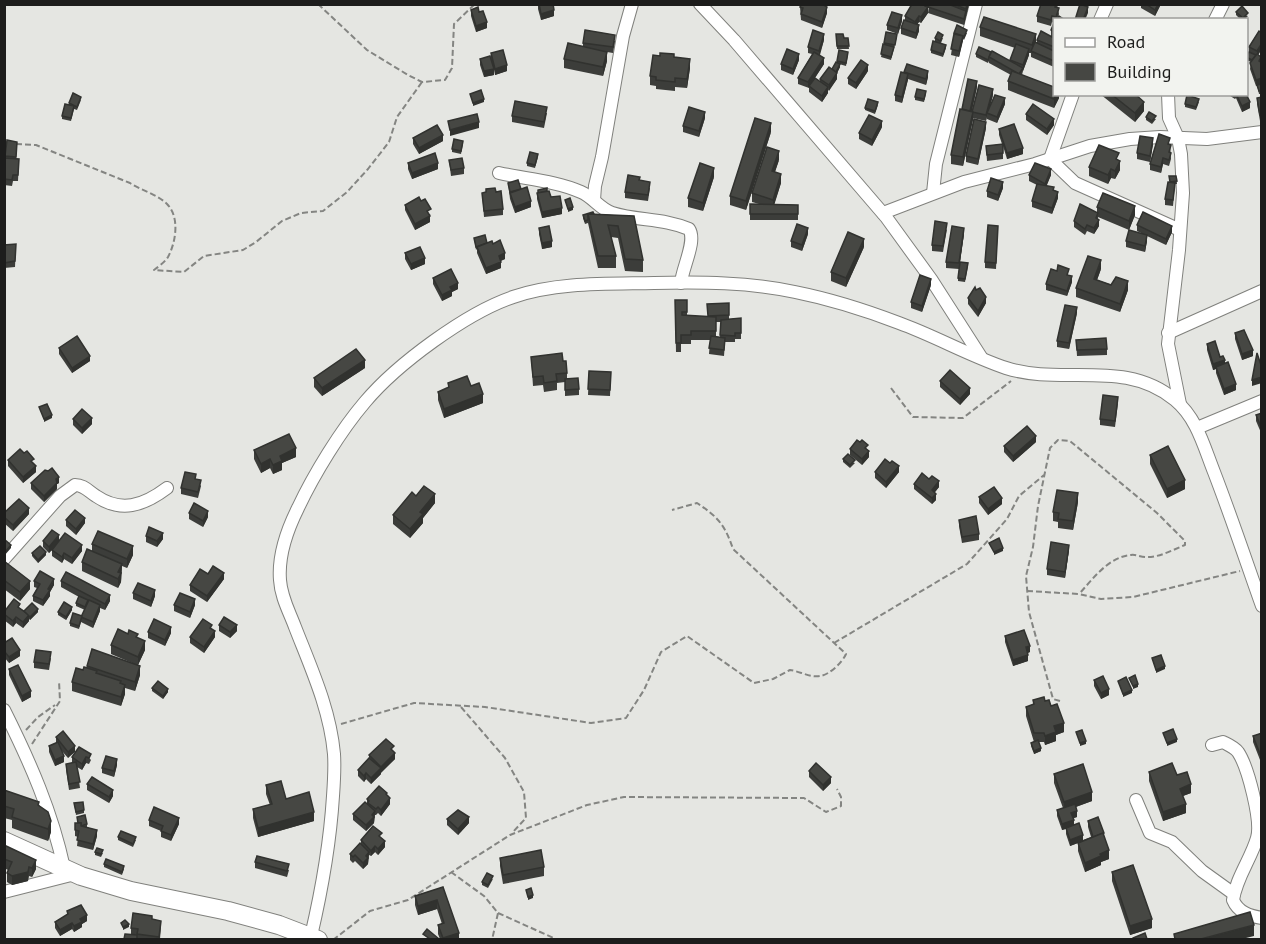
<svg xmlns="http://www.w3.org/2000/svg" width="1266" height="944" font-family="'PT Sans',sans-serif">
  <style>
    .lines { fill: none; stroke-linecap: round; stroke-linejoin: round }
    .street-casing { stroke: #80817d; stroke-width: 14 }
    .secondary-casing { stroke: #80817d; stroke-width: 20 }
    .path { stroke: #848582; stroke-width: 2; stroke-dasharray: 6 3; stroke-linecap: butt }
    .street { stroke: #fff; stroke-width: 12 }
    .secondary { stroke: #fff; stroke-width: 18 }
    .wall { fill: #3c3d3a; fill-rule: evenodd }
    .shaded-wall { fill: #31322f }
    .building { fill: #464743; stroke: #31322f; stroke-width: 1.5 }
  </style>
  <rect width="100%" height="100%" fill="#e5e6e2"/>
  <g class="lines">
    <defs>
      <g id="street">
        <polyline points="700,4 734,40 886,217 931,279 981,357"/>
        <polyline points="1100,20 1107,4"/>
        <polyline points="1215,20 1223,4"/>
        <polyline points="1073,94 1050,159 1075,183 1180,230"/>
        <polyline points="1168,94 1169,118 1178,138 1181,154 1183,193 1179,250 1168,344 1180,404"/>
        <path d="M499 173C526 179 556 181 581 192 593 197 600 209 612 213 637 221 664 218 689 229 697 241 682 268 681 283"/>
        <polyline points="933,193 936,164 976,4"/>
        <polyline points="594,200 595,186 602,157 623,36 632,4"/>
        <polyline points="883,213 964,182 1035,164 1090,146 1130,139 1160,137 1207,139 1262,132"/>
        <polyline points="1168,333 1262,291"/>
        <polyline points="1197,428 1262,401"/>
        <path d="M4 559 60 496 75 485C84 485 88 491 96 496 121 513 143 506 167 488"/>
        <path d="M4 710C30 762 52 812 64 868"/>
        <path d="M1212 745 1223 742C1229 745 1234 747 1238 752 1248 767 1262 821 1257 838 1251 859 1236 878 1233 900 1238 912 1249 916 1262 918"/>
        <polyline points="1136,800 1150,833 1172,842 1202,871 1234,894"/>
        <polyline points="4,892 75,874"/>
        <path d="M311 936C322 889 330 844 333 796 334 782 335 768 334 754 330 709 311 668 295 627 289 611 281 597 280 580 278 555 287 530 298 508 314 474 341 430 365 402 397 364 466 313 513 297 557 282 608 284 654 283 701 282 749 282 795 292 830 299 865 310 899 323 935 336 970 356 1006 368 1062 386 1125 358 1175 400 1197 418 1204 447 1214 472 1231 516 1246 561 1262 606"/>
      </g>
      <polyline id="secondary" points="4,841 81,876 131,891 228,911 279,925 318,940"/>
    </defs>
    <use href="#street" class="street-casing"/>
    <use href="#secondary" class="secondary-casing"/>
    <g class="path">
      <polyline points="318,4 367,50 408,75 422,82 445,80 452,68 454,24 475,4"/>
      <path d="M16 144 36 145 130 183C142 191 157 194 167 204 180 217 176 242 168 257 165 262 158 267 154 270L184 272 204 256 243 250 256 242 282 221 301 213 323 211 347 192 368 169 389 142 397 117 422 82"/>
      <polyline points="891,388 913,417 963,418 1011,381"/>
      <polyline points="1027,591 1079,594 1101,599 1133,597 1240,571"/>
      <polyline points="834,643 967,564 1007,519 1019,496 1044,475"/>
      <path d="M1060 701 1053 699 1029 612 1026 576 1033 547 1038 506 1050 448 1058 440 1070 441 1157 513 1185 541V545C1172 550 1159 558 1145 557 1140 557 1135 554 1131 555 1108 557 1093 579 1079 594"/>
      <polyline points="461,707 505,758 524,792 526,818 512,833"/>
      <path d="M341 724 414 703 485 707 591 723 626 718 644 690 661 652 687 636 754 683 773 679 790 670C799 671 811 678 820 676 829 675 842 663 846 654L733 549C725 525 718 517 697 503L672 510"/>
      <polyline points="26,730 38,717 55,705"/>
      <polyline points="32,744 60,701 59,681"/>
      <polyline points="451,872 484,896 498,913 492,940"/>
      <polyline points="498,913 558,940"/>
      <polyline points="333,940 370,911 408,900 510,835 587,805 624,797 804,798 826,812 841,806 841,797 837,789"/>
    </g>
    <use href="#street" class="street"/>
    <use href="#secondary" class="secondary"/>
  </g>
  <g class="wall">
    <polygon points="538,4 553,4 554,16 541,20 538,9"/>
    <polygon points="929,4 969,4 964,25 928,13 929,6 928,8 928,13 921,23 919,22 917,24 919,31 916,39 901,34 901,28 905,20 905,16"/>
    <polygon points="1057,4 1059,14 1058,18 1065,20 1054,20 1054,23 1052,22 1051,26 1037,22 1037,16"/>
    <polygon points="1141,4 1161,4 1155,16 1141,8"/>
    <polygon points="800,7 827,13 822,28 801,20"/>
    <polygon points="471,10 487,28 476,32 471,16"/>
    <polygon points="1236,12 1248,16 1244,20 1241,20 1236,15"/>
    <polygon points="902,21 898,34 887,30 887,25"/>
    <polygon points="1054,23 1054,67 1031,57 1031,53 1029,53 1029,55 1023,71 1022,75 1059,94 1059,98 1054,108 1008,90 1008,81 1011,75 989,63 989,61 988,63 976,57 976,54 1010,61 1015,48 980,36 980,27 1037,43 1037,40 1051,36 1051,30"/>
    <polygon points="1259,31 1258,55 1261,57 1262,121 1260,121 1257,104 1257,98 1260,97 1260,94 1259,94 1257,85 1256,86 1250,69 1251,62 1246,60 1246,56 1249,52 1249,47"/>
    <polygon points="954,33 967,33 964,40 963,39 959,57 951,55"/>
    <polygon points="836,34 844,38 848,38 849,49 837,49"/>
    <polygon points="897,37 891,60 881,57 884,43"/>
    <polygon points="935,38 943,38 941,43 946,48 943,57 931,53 931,50 935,41"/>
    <polygon points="824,40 820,55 824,64 815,78 820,82 820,79 832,69 837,63 837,61 848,55 846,66 839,64 840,67 837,73 837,79 828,91 828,93 822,102 809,92 809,88 798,84 798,78 812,54 808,53 808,47"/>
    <polygon points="615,41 613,53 607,52 607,61 603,76 564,68 564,59 583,47 583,43"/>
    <polygon points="491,53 507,71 495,75 494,70 494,75 484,77 480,65 480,59 491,58"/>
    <polygon points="674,58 690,68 687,88 675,87 675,91 656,89 656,86 650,85 650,76"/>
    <polygon points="799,60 793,75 781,70 781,64"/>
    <polygon points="868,71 856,89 848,84 848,78"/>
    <polygon points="904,72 928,77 926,85 908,79 902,103 895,101 895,95"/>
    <polygon points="977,87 972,111 993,95 990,107 1005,104 997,123 987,119 987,117 986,121 973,118 963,166 951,164 951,155 962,109"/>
    <polygon points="926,94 924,102 915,100 915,97"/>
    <polygon points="1100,94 1135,94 1144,111 1135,122"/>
    <polygon points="1227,94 1246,94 1250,108 1242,112 1236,98 1235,99"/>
    <polygon points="81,100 77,110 74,109 71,121 62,119 62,116 69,105 69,103"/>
    <polygon points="1199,102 1196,110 1185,107 1185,104"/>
    <polygon points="878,105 875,114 865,110 865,108"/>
    <polygon points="547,113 544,128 512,122 512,116"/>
    <polygon points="1026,114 1054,125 1047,135 1026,120"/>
    <polygon points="1146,117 1156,119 1152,124 1146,120"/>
    <polygon points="705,118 699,137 683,132 683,126"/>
    <polygon points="882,127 872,146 859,139 859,133"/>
    <polygon points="986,128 978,165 966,162 966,156"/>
    <polygon points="999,129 1023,154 1007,159 1003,146 1003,159 987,161 986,146 1002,144 999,135"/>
    <polygon points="771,132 746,210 730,205 730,196"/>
    <polygon points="413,138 443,141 419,154 413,144"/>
    <polygon points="7,140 17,148 16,159 19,159 18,181 13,181 12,186 4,185 4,158"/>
    <polygon points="463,144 461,154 452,152 452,149"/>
    <polygon points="1153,144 1150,162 1137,159 1137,153"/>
    <polygon points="1170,145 1171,159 1169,166 1163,164 1161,173 1150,170 1150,164"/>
    <polygon points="538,157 535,168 527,166 527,163"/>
    <polygon points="449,160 464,168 464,174 451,176"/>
    <polygon points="779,160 775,172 781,183 774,204 798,205 798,220 750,220 750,204 759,204 752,202 752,193"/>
    <polygon points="1119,161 1120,170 1115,179 1111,178 1108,184 1089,176 1089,167"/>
    <polygon points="408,163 438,169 412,179 408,169"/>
    <polygon points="1029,175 1051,175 1046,186 1054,191 1058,198 1052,214 1032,207 1032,201 1037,185 1029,181"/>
    <polygon points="1176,176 1177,184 1175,184 1173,206 1165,205 1165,199 1170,182"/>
    <polygon points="714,177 703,211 688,207 688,198"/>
    <polygon points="508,183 521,189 531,207 515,213 510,199"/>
    <polygon points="650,188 648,201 625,198 625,192"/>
    <polygon points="1003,188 998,201 987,197 987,191"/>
    <polygon points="547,191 562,214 542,218 537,199 537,193"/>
    <polygon points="496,192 503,209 503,215 484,217 482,193"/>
    <polygon points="405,205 431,215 430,215 430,222 415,230 405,210"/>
    <polygon points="1097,207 1135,215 1129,230 1098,217 1099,226 1094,234 1087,231 1085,235 1074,227 1074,221 1097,213"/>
    <polygon points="594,214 634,216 643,260 643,272 625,271 618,238 611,237 616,256 616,268 598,268 588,223 585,224 583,218 583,215"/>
    <polygon points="1137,225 1172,232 1166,245 1147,236 1147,241 1145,252 1126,247 1126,241 1141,233 1137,231"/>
    <polygon points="998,226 996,269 985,268 985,262"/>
    <polygon points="539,228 552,247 542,249 539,234"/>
    <polygon points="947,229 943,252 932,251 932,245"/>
    <polygon points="808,234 802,251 791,247 791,241"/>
    <polygon points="964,234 959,269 946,268 946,262"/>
    <polygon points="474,238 487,243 493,244 505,259 501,261 501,268 486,274 477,253 477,249 476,250"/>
    <polygon points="16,244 15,267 4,268 4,245"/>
    <polygon points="864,247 846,287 831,281 831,272"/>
    <polygon points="405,253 425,264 411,270 405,259"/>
    <polygon points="968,266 965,282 958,281 958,278"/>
    <polygon points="1101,269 1097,280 1128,290 1120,312 1076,297 1076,288"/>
    <polygon points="433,278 458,289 452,292 452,296 442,301 433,284"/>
    <polygon points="1072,282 1067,296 1046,290 1046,284"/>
    <polygon points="931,285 922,312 911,308 911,302"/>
    <polygon points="976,290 986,303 978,317 968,304 968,298"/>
    <path d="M675 300H687V316L707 317 729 303V319L741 318V339H735V342H725L724 356 709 354 710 340H691V344H681V352H676ZM716 322H721L720 337H716Z"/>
    <polygon points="1077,313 1069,349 1057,347 1057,341"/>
    <polygon points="1235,333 1253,356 1242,360 1235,339"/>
    <polygon points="1076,340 1107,349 1107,355 1077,356"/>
    <polygon points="1207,344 1220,357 1225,363 1236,390 1224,395 1216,373 1216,369 1213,370 1207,350"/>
    <polygon points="59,348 90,361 72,373 59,354"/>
    <polygon points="531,357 563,361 567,373 567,379 579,389 579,395 565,396 565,382 557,383 557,390 544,392 543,385 533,386"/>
    <polygon points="365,368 322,396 314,387 314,378"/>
    <polygon points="589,371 611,372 610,396 588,395"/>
    <polygon points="940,381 970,394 960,405 940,387"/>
    <polygon points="448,383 471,386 483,403 444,418 438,400 438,392 448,388"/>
    <polygon points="1118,403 1115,427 1100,425 1100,419"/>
    <polygon points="1262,413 1262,435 1256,421 1256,415"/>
    <polygon points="73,419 92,424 82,434 73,425"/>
    <polygon points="860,442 868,450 869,457 862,465 850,455 850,449"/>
    <polygon points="1036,442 1013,462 1004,452 1004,446"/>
    <polygon points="254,450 296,457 282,463 282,470 273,474 270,468 261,473 254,459"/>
    <polygon points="1150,455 1185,489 1167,498 1150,464"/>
    <polygon points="843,459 855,463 850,468 843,462"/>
    <polygon points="8,460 34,464 36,472 23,483 8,466"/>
    <polygon points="875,472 899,472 886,488 875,478"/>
    <polygon points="196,479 201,486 198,498 181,494 181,488"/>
    <polygon points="929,479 939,487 934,493 936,500 932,504 914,489 914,484"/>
    <polygon points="31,483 59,483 57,484 57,489 44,502 31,489"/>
    <polygon points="416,496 435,503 423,518 423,523 410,538 393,524 393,515"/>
    <polygon points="979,497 1002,504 988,515 979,503"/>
    <polygon points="1078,502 1073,530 1058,528 1058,522 1053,521 1053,512"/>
    <polygon points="4,513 29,514 13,531 4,523"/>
    <polygon points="189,513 208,517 203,527 189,519"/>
    <polygon points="66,520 85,523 76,535 66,526"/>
    <polygon points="959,520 979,534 979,540 962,543 959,526"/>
    <polygon points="146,536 163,539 157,547 146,542"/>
    <polygon points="59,540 82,551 72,564 64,559 62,563 52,556 52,550 49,553 43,547 43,541"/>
    <polygon points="92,544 133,555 127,568 122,566 121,582 118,588 82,571 82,562 92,551"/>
    <polygon points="1069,550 1065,578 1047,575 1047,569"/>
    <polygon points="32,553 46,555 38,563 32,556"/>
    <polygon points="4,561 30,589 20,601 4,589"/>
    <polygon points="208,574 224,579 207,602 190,591 190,585"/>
    <polygon points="34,581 54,585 50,592 50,596 43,606 33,601 33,596 37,588 34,587"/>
    <polygon points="61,581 110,601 105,610 100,608 100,611 93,628 81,622 79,629 70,626 70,623 82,616 85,610 76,606 76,603 79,597 61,587"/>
    <polygon points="133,593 155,596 151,607 133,599"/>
    <polygon points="174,605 195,605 190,618 174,611"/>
    <polygon points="20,608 24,611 38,612 30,620 29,619 29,621 23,628 16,623 13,627 4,620 4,612"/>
    <polygon points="72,610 66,620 58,615 58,612"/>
    <polygon points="219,625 237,631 230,638 219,631"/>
    <polygon points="212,629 215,637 204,653 190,643 190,637"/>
    <polygon points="148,632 171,633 165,646 148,638"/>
    <polygon points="1005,636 1030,652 1028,653 1028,661 1013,666 1005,642"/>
    <polygon points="138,638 145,650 138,665 140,675 135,691 125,688 125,694 121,706 72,691 72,682 83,670 87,668 87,666 132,663 111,654 111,645"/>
    <polygon points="4,643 20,656 9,663 4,657"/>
    <polygon points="51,658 49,670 34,668 34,662"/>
    <polygon points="9,669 31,697 22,702 9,675"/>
    <polygon points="1094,680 1109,695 1101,699 1094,686"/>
    <polygon points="152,688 168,692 163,699 152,691"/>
    <polygon points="1033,700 1045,701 1051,706 1064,732 1056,735 1056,741 1045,745 1044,742 1039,742 1041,751 1034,754 1031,746 1031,743 1034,742 1026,716 1026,707 1033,705"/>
    <polygon points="1262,733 1262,765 1253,742 1253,736"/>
    <polygon points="56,737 75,746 68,758 61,750 64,762 55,766 49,752 49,746 56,743"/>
    <polygon points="79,747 91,760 89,764 86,763 82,770 77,767 80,788 69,790 66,770 66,764 72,763 72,757"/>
    <polygon points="394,751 395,759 381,772 381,774 371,784 366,779 364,782 358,776 358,770 369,758 369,755"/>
    <polygon points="117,765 114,777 102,773 102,768"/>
    <polygon points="809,771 831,783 823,791 809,777"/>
    <polygon points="1149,772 1177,775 1191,793 1183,796 1186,813 1163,821 1149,781"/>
    <polygon points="1054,774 1092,801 1076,807 1077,817 1073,818 1074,825 1083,840 1091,837 1088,827 1088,821 1104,836 1109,859 1101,862 1101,865 1085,872 1078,851 1078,843 1070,846 1066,834 1066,829 1062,830 1057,816 1057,810 1063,808 1054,783"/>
    <polygon points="87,784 113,796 109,803 87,790"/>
    <polygon points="266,785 286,799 314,821 258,837 253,818 253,809 270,805 266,794"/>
    <polygon points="4,790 39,806 51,832 48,841 12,828 12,820 4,818"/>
    <polygon points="367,799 390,804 381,816 378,813 376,815 375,815 374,823 366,831 353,820 353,814 367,804"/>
    <polygon points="74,803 84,810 84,813 76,815"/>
    <polygon points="77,817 87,824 87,827 97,836 93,850 77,846 78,837 75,836 75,823 78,823"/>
    <polygon points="447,819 469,823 458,835 447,825"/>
    <polygon points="149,820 179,824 171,841 161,837 161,831 149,826"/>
    <polygon points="118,837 136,840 133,847 118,840"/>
    <polygon points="382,838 385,847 378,855 375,852 371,856 369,855 368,864 363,869 355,861 353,863 350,860 350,854 361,844 361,840"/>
    <polygon points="4,845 36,869 32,877 29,876 28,881 12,885 7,882 7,873 8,870 4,868"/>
    <polygon points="95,852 103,853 101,857 95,855"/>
    <polygon points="500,858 544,867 544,876 503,884 500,866"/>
    <polygon points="255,862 289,870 287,877 255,868"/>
    <polygon points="104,864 124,869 122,875 104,867"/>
    <polygon points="1112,872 1152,928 1130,935 1112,881"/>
    <polygon points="493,879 488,888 482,885 482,882"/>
    <polygon points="443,887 459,939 440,939 438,934 438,925 442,924 437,909 418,915 415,905 415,896"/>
    <polygon points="67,911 87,921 82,924 82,927 74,932 72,929 60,936 55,928 55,922 67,915"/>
    <polygon points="152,919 161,927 160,939 124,939 137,935 131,934 131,928"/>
  </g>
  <g class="shaded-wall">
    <polygon points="926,4 929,4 928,8 928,13 921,23 921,17"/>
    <polygon points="967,4 969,4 964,25 964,19"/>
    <polygon points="1158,4 1161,4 1155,16 1155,10"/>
    <polygon points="827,7 827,13 822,28 822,22"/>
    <polygon points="1088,7 1088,13 1085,20 1083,20"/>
    <polygon points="554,10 554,16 541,20 541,14"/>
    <polygon points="902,15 902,21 898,34 898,28"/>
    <polygon points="919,16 919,22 915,28 915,22"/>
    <polygon points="487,22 487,28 476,32 476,26"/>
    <polygon points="919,25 919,31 916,39 916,33"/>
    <polygon points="824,34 824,40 819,56 819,51"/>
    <polygon points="1036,34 1036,43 1032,54 1032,45"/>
    <polygon points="963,36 963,41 959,57 959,51"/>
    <polygon points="1262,43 1262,49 1257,57 1257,51"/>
    <polygon points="1029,49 1029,55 1023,71 1023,65"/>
    <polygon points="607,52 607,61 603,76 603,67"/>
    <polygon points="799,54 799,60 793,75 793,69"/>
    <polygon points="824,58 824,64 808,88 808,82"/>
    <polygon points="690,59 690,68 687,88 687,79"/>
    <polygon points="840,64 840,67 836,75 837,73 837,79 829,91 829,85"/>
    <polygon points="507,65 507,71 495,75 495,69"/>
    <polygon points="868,65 868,71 856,89 856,83"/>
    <polygon points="494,69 494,75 484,77 484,71"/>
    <polygon points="928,71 928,77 926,85 926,79"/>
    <polygon points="908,74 908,80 902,103 902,97"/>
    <polygon points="1262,78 1262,84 1256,86 1256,80"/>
    <polygon points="977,81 977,87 970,118 970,112"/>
    <polygon points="828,87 828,93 822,102 822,96"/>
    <polygon points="993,89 993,95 988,113 987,113 986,121 986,115"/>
    <polygon points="1056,94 1059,94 1059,98 1054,108 1054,99"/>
    <polygon points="1005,98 1005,104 997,123 997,117"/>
    <polygon points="484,99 484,102 473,106 473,103"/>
    <polygon points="1144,102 1144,111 1135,122 1135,113"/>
    <polygon points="1250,102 1250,108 1242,112 1242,106"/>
    <polygon points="705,112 705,118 699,137 699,131"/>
    <polygon points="973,112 973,120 963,166 963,157"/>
    <polygon points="1054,119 1054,125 1047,135 1047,129"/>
    <polygon points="882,121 882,127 872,146 872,140"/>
    <polygon points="479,122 479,128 450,136 450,130"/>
    <polygon points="986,122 986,128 978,165 978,159"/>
    <polygon points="771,123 771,132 746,210 746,201"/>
    <polygon points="443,135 443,141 419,154 419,148"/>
    <polygon points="1153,138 1153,144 1150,162 1150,156"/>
    <polygon points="1023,148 1023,154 1007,159 1007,153"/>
    <polygon points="779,151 779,160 772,180 772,171"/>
    <polygon points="1163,158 1163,164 1161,173 1161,167"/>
    <polygon points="1120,161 1120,170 1115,179 1115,171"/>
    <polygon points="438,163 438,169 412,179 412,173"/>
    <polygon points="714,168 714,177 703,211 703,203"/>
    <polygon points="1051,169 1051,175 1045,190 1045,184"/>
    <polygon points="1111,169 1111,178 1108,184 1108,175"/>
    <polygon points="781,174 781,183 773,209 773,200"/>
    <polygon points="1003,182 1003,188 998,201 998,195"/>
    <polygon points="1058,192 1058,198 1052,214 1052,208"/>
    <polygon points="531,201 531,207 515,213 515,207"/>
    <polygon points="1135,206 1135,215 1129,230 1129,221"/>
    <polygon points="573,207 573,210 568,212 568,209"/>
    <polygon points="562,208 562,214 542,218 542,212"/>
    <polygon points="430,216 430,222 415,230 415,224"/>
    <polygon points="1099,220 1099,226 1094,234 1094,228"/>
    <polygon points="1172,226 1172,232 1166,245 1166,239"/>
    <polygon points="808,228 808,234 802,251 802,245"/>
    <polygon points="964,228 964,234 959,269 959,263"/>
    <polygon points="1147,235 1147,241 1145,252 1145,246"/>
    <polygon points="864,239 864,247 846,287 846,278"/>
    <polygon points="552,241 552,247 542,249 542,243"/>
    <polygon points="505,253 505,259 499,261 499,256"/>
    <polygon points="425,258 425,264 411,270 411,264"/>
    <polygon points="1101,260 1101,269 1094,288 1094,279"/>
    <polygon points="501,262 501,268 486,274 486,268"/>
    <polygon points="1072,276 1072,282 1067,296 1067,291"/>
    <polygon points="931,279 931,285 922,312 922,306"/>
    <polygon points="1128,281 1128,290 1120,312 1120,304"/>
    <polygon points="458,283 458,289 452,292 452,296 442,301 442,295 450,287"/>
    <polygon points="986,297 986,303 978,317 978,311"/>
    <polygon points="1077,307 1077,313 1069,349 1069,343"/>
    <polygon points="1253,350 1253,356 1242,360 1242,354"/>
    <polygon points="90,356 90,361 72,373 72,368"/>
    <polygon points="365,360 365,368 322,396 322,388"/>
    <polygon points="1225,360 1225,366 1216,367 1216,369 1213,370 1213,364"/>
    <polygon points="1262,377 1262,383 1252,386 1252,380"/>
    <polygon points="1236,384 1236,390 1224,395 1224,389"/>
    <polygon points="970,388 970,394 960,405 960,399"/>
    <polygon points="483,394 483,403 444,418 444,409"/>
    <polygon points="52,415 52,418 44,422 44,419"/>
    <polygon points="92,418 92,424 82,434 82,428"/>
    <polygon points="1036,436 1036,442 1013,462 1013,456"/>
    <polygon points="296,448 296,457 282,463 282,470 273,474 273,465 280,456"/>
    <polygon points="869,451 869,457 862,465 862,459"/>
    <polygon points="270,459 270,468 261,473 261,464"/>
    <polygon points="36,466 36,472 23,483 23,477"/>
    <polygon points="899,466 899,472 886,488 886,482"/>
    <polygon points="59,477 59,483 57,484 57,489 44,502 44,496 56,479"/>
    <polygon points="1185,480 1185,489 1167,498 1167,489"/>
    <polygon points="939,481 939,487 932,496 932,490"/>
    <polygon points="1078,493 1078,502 1073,530 1073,521"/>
    <polygon points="435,494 435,503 423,518 423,523 410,538 410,529 420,512"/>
    <polygon points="936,494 936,500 932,504 932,498"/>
    <polygon points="1002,498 1002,504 988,515 988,509"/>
    <polygon points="29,508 29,514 13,531 13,525"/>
    <polygon points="208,511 208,517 203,527 203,521"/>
    <polygon points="85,518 85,523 76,535 76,529"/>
    <polygon points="163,533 163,539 157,547 157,541"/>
    <polygon points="59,535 59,541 49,553 49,547"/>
    <polygon points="11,545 11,548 4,556 4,553"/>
    <polygon points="82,545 82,551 72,564 72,558"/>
    <polygon points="1069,545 1069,550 1065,578 1065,572"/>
    <polygon points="133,546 133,555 127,568 127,559"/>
    <polygon points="1003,548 1003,551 994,555 994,552"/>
    <polygon points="46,552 46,555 38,563 38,560"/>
    <polygon points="64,553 64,559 62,563 62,557"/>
    <polygon points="122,564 121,582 118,588 118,572"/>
    <polygon points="224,573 224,579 207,602 207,596"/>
    <polygon points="54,579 54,585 50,592 50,596 43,606 43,600"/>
    <polygon points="30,581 30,589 20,601 20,592"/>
    <polygon points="155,590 155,596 151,607 151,601"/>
    <polygon points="110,595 110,601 105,610 105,604"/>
    <polygon points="195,599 195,605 190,618 190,612"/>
    <polygon points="100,605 100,611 93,628 93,622"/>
    <polygon points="72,607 72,610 66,620 66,617"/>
    <polygon points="38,609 38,612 30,620 30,617"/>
    <polygon points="29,615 29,621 23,628 23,622"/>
    <polygon points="16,617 16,623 13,627 13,621"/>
    <polygon points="237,625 237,631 230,638 230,632"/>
    <polygon points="171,627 171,633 165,646 165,640"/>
    <polygon points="215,631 215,637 204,653 204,647"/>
    <polygon points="145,641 145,650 138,665 138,657"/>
    <polygon points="1030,646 1030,652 1026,653 1026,647"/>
    <polygon points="20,650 20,656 9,663 9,657"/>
    <polygon points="1028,655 1028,661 1013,666 1013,660"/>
    <polygon points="140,666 140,675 135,691 135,682"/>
    <polygon points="1165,666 1165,669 1156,673 1156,670"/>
    <polygon points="1138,684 1138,687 1133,689 1133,686"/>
    <polygon points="125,685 125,694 121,706 121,697"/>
    <polygon points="168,689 168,692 163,699 163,696"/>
    <polygon points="1109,689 1109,695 1101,699 1101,693"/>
    <polygon points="1132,690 1132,693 1123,697 1123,694"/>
    <polygon points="31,691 31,697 22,702 22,696"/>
    <polygon points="1064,723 1064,732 1056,735 1056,741 1045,745 1045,736 1054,726"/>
    <polygon points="1177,739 1177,742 1167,746 1167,743"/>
    <polygon points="1086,741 1086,744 1080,746 1080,743"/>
    <polygon points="75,746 75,752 68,758 68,752"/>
    <polygon points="1041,748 1041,751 1034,754 1034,751"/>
    <polygon points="395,753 395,759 381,773 381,767"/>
    <polygon points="64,756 64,762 55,766 55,760"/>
    <polygon points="86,757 86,763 82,770 82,764"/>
    <polygon points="117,759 117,765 114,777 114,771"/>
    <polygon points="381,768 381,774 371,784 371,778"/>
    <polygon points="366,773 366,779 364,782 364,776"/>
    <polygon points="831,777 831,783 823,791 823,785"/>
    <polygon points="1191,784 1191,793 1180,797 1180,789"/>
    <polygon points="113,790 113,796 109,803 109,797"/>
    <polygon points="1092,792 1092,801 1064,811 1064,802"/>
    <polygon points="390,798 390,804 381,816 381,810"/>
    <polygon points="1186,804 1186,813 1163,821 1163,812"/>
    <polygon points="375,811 374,823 366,831 366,825 372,815"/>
    <polygon points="1077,811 1077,817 1071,819 1071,813"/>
    <polygon points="314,812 314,821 258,837 258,828"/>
    <polygon points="469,817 469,823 458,835 458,829"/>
    <polygon points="179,818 179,824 171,841 171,835"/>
    <polygon points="1074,820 1074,826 1062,830 1062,824"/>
    <polygon points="51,821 51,832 48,841 48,829"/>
    <polygon points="97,830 97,836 93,850 93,844"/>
    <polygon points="1083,835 1083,841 1070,846 1070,840"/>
    <polygon points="385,841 385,847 378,855 378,849"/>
    <polygon points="375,846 375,852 371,856 371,851"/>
    <polygon points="1109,850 1109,859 1101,862 1101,865 1085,872 1085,863 1100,854"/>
    <polygon points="369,852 368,864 363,869 363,863 366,856"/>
    <polygon points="36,860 36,869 32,877 32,868"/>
    <polygon points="29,867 28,881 12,885 12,876"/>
    <polygon points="533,895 533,898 528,900 528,897"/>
    <polygon points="437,900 437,909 418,915 418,906"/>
    <polygon points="87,915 87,921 82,924 82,927 74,932 74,926 80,919"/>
    <polygon points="1152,919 1152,928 1130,935 1130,926"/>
    <polygon points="72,923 72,929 60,936 60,930"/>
    <polygon points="129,924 129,927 123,930 123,927"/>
    <polygon points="1254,925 1254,936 1242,939 1201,939"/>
    <polygon points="459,933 459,939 443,939 443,938"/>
  </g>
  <g class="building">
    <polygon points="539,4 553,4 554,10 541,14"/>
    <polygon points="801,4 822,4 827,7 822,22 801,14 803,8 800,7"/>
    <polygon points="912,4 926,4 925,6 928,7 921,17 919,16 915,22 905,16"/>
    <polygon points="929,4 948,4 966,11 964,19 928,7"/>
    <polygon points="953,4 967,4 966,9"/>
    <polygon points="1041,4 1056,4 1055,7 1059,8 1056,17 1052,16 1051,20 1037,16"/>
    <polygon points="1080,4 1088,7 1083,20 1075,20"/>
    <polygon points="1146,4 1158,4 1155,10"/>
    <polygon points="1242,6 1248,13 1243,18 1236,12"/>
    <polygon points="478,7 479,12 483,11 487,22 476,26 471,10"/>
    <polygon points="892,12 902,15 898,28 887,25"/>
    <polygon points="1059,16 1065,20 1057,20"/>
    <polygon points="984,17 1036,34 1032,45 980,27"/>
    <polygon points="904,20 919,25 916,33 901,28"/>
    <polygon points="1054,23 1054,32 1051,30"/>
    <polygon points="957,25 967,30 964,37 963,36 954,33"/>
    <polygon points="585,30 615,35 613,47 583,43"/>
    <polygon points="813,30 824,34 819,51 808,47"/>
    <polygon points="1041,31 1054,38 1054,47 1037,40"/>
    <polygon points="1259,31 1262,33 1262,43 1257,51 1249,47"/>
    <polygon points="886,32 897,34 895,45 884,43"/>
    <polygon points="938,32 943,35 940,41 935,38"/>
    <polygon points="836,34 843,34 844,38 848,38 849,46 837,46"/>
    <polygon points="954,34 963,36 959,51 951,49"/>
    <polygon points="933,41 946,45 943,54 931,50"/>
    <polygon points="1035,42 1054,51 1054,61 1031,51"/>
    <polygon points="568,43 607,52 603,67 564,59"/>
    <polygon points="883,44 894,47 891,57 881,54"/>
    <polygon points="1016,44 1029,49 1023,65 1010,60"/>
    <polygon points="979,47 991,52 988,60 976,54"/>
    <polygon points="787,49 799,54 793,69 781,64"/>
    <polygon points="503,50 507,65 495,69 491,53"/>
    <polygon points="839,50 848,52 846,63 837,61"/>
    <polygon points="992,51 1023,68 1019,74 989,57"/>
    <polygon points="814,52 824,58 808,82 798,78"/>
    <polygon points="1249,52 1256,55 1252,60 1246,57"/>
    <polygon points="660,53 674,54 674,57 690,59 687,79 675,78 675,82 656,80 656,77 650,76 653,55 660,56"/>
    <polygon points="1257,54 1261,57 1259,61 1262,63 1262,78 1256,80 1250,63"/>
    <polygon points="490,56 494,69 484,71 480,59"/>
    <polygon points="861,60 868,65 856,83 848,78"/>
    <polygon points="836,62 840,64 836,72 832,69"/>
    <polygon points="907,64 928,71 926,79 904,72"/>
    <polygon points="829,67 837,73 829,85 820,79"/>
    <polygon points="1012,71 1054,87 1054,94 1056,94 1054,99 1008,81"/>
    <polygon points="901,72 908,74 902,97 895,95"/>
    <polygon points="815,78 828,87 822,96 809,86"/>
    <polygon points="968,79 977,81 970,111 962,109"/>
    <polygon points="1262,84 1262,90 1259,91 1257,85"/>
    <polygon points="979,85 993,89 986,115 972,112"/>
    <polygon points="917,89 926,91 924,99 915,97"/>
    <polygon points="481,90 484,99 473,103 470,94"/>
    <polygon points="73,93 81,97 77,107 69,103"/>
    <polygon points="1111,94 1135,94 1144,102 1135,113"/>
    <polygon points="1236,94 1246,94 1250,102 1242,106"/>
    <polygon points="995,95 1005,98 997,117 987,113"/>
    <polygon points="1187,95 1199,99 1196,107 1185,104"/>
    <polygon points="1262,97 1262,115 1260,115 1257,98"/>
    <polygon points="868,99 878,102 875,111 865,108"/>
    <polygon points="515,101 547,107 544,122 512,116"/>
    <polygon points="65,104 74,106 71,118 62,116"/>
    <polygon points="1033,104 1054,119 1047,129 1026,114"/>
    <polygon points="689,107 705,112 699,131 683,126"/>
    <polygon points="960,109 973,112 963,157 951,155"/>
    <polygon points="1149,112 1156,116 1152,121 1146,117"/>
    <polygon points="477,114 479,122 450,130 448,121"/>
    <polygon points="869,115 882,121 872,140 859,133"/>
    <polygon points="755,118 771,123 746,201 730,196"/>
    <polygon points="974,119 986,122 978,159 966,156"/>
    <polygon points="1014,124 1023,148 1007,153 999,129"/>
    <polygon points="437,125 443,135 419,148 413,138"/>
    <polygon points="1159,134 1170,138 1168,144 1171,145 1169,152 1171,153 1169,160 1163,158 1161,167 1150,164"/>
    <polygon points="1140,136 1153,138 1150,156 1137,153"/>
    <polygon points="454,139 463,141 461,151 452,149"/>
    <polygon points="7,140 17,142 16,157 5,156"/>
    <polygon points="1003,144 1003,153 987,155 986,146"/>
    <polygon points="1099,145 1119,153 1116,159 1120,161 1115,171 1111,169 1108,175 1089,167"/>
    <polygon points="767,147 779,151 772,171 781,174 773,200 752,193"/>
    <polygon points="530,152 538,154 535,165 527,163"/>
    <polygon points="435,153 438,163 412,173 408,163"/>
    <polygon points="4,158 19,159 18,175 13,175 12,180 4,179"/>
    <polygon points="462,158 464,168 451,170 449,160"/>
    <polygon points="700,163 714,168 703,203 688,198"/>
    <polygon points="1035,163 1051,169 1045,184 1029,175"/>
    <polygon points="628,175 640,177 639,180 650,182 648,195 625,192"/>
    <polygon points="1169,176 1176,176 1177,181 1170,182"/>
    <polygon points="991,178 1003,182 998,195 987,191"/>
    <polygon points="518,180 521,189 510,192 508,183"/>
    <polygon points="1168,182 1175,183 1173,200 1165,199"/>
    <polygon points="1037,184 1054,187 1053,190 1058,192 1052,208 1032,201"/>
    <polygon points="527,187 531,201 515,207 510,193"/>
    <polygon points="495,188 496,192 501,191 503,209 484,211 482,193 486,192 486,189"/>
    <polygon points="547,188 547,191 538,193 538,190"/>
    <polygon points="549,191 551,197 560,196 562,208 542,212 537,193"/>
    <polygon points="1103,193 1135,206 1129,221 1097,207"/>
    <polygon points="419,197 421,201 425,199 431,209 427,211 430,216 415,224 405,205"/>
    <polygon points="570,198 573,207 568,209 565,200"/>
    <polygon points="750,204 798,205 798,214 750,214"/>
    <polygon points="1080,204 1098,213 1096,218 1099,220 1094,228 1087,225 1085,229 1074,221"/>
    <polygon points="593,212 594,214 588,214 588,220 585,221 583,215"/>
    <polygon points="1143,212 1172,226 1166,239 1137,225"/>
    <polygon points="588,214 634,216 643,260 625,259 618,226 608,225 616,256 598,256"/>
    <polygon points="935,221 947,223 943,246 932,245"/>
    <polygon points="797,224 808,228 802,245 791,241"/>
    <polygon points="988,225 998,226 996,263 985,262"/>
    <polygon points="549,226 552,241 542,243 539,228"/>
    <polygon points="952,226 964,228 959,263 946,262"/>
    <polygon points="1129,230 1147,235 1145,246 1126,241"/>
    <polygon points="848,232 864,239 846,278 831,272"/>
    <polygon points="485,235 487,243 476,247 474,238"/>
    <polygon points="500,240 505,253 499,256 501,262 486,268 477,247 492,241 493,244"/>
    <polygon points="16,244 15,261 4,263 4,245"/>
    <polygon points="420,247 425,258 411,264 405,253"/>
    <polygon points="1088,256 1101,260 1094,279 1111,285 1116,277 1128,281 1120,304 1076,288"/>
    <polygon points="960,262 968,263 965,279 958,278"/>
    <polygon points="1058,265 1069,269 1067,275 1072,276 1067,291 1046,284 1051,269 1057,271"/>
    <polygon points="451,269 458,283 450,287 452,290 442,295 433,278"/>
    <polygon points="920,275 931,279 922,306 911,302"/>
    <polygon points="975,287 976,290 980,288 986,297 978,311 968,298"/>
    <polygon points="675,300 687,300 687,312 682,312 682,315 716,317 716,331 691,331 691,335 681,335 681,343 676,343"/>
    <polygon points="729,303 729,315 708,316 707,304"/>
    <polygon points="1065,305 1077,307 1069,343 1057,341"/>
    <polygon points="741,318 741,333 735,333 735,336 720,335 721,320"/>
    <polygon points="1244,330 1253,350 1242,354 1235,333"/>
    <polygon points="77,336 90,356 72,368 59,348"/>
    <polygon points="711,336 725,338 724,350 709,348"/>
    <polygon points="1106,338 1107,349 1077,350 1076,340"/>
    <polygon points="1215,341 1220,357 1223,356 1225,360 1213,364 1207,344"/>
    <polygon points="356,349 365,360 322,388 314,378"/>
    <polygon points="562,353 563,361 566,361 567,373 556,374 557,381 544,383 543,376 533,377 531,357"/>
    <polygon points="1257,353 1262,368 1262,377 1252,380"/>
    <polygon points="1228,362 1236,384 1224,389 1216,367"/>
    <polygon points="950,370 970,388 960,399 940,381"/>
    <polygon points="589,371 611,372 610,390 588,389"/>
    <polygon points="467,376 471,386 479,383 483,394 444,409 438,392 449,387 448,383"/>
    <polygon points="578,378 579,389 565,390 565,379"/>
    <polygon points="1103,395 1118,397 1115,421 1100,419"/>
    <polygon points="47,404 52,415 44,419 39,407"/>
    <polygon points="82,409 92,418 82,428 73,419"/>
    <polygon points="1262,413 1262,429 1256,415"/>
    <polygon points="1027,426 1036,436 1013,456 1004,446"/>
    <polygon points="289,434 296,448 280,456 282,461 273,465 270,459 261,464 254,450"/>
    <polygon points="857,440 860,442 862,440 868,445 865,448 869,451 862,459 850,449"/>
    <polygon points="1168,446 1185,480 1167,489 1150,455"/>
    <polygon points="20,449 24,453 27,451 34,459 31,461 36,466 23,477 8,460"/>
    <polygon points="848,454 855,460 850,465 843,459"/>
    <polygon points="885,459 890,463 892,461 899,466 886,482 875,472"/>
    <polygon points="52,468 59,477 56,479 57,483 44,496 31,483 45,470 48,471"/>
    <polygon points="185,472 196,474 195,479 201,480 198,492 181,488"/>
    <polygon points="922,473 929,479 932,476 939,481 932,490 936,494 932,498 914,484"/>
    <polygon points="424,486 435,494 420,512 423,514 410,529 393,515 412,492 416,496"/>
    <polygon points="994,487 1002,498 988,509 979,497"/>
    <polygon points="1057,490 1078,493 1073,521 1058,519 1059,513 1053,512"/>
    <polygon points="19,499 29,508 13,525 4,517 4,513"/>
    <polygon points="194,503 208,511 203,521 189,513"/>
    <polygon points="75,510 85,518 76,529 66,520"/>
    <polygon points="976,516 979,534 962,537 959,520"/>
    <polygon points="149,527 163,533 157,541 146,536"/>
    <polygon points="52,530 59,535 49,547 43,541"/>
    <polygon points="98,531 133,546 127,559 92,544"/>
    <polygon points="65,533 82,545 72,558 64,553 62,557 52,550"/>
    <polygon points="999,538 1003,548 994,552 989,543"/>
    <polygon points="4,539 11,545 4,553"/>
    <polygon points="1051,542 1069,545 1065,572 1047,569"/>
    <polygon points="40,546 46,552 38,560 32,553"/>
    <polygon points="87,549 122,564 118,572 121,573 118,579 82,562"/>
    <polygon points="4,561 30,581 20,592 4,580"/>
    <polygon points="213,566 224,573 207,596 190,585 200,569 208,574"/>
    <polygon points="40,571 54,579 48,589 50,590 43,600 33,596 40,584 34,581"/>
    <polygon points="66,572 110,595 105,604 61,581"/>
    <polygon points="138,583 155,590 151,601 133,593"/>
    <polygon points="180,593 195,599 190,612 174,605"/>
    <polygon points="79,596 88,600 85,607 76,603"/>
    <polygon points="14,599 20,604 18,607 29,615 23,622 16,617 13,621 4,614 4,612"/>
    <polygon points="89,600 100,605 93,622 81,617"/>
    <polygon points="64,602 72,607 66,617 58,612"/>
    <polygon points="32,603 38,609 30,617 24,611"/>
    <polygon points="73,613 82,616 79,626 70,623"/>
    <polygon points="224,617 237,625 230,632 219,625"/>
    <polygon points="154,619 171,627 165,640 148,632"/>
    <polygon points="203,619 212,625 210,628 215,631 204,647 190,637"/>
    <polygon points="118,629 128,634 129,630 138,634 136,637 145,641 138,657 111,645"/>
    <polygon points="1024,630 1030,646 1026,647 1028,655 1013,660 1005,636"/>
    <polygon points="12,638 20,650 9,657 4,651 4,643"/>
    <polygon points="92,649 140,666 135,682 87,666"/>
    <polygon points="36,650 51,652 49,664 34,662"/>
    <polygon points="1161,655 1165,666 1156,670 1152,658"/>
    <polygon points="18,665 31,691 22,696 9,669"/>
    <polygon points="84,667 97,671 96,673 121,681 120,683 125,685 121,697 72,682 76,668 83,670"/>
    <polygon points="1135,675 1138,684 1133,686 1129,678"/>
    <polygon points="1103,676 1109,689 1101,693 1094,680"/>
    <polygon points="1126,677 1132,690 1123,694 1118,681"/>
    <polygon points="158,681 168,689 163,696 152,688"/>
    <polygon points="1044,697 1045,701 1049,700 1051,706 1057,704 1064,723 1054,726 1056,732 1045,736 1044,733 1034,733 1026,707 1034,704 1033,700"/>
    <polygon points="1173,729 1177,739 1167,743 1163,733"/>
    <polygon points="1082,730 1086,741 1080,743 1076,732"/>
    <polygon points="63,731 75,746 68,752 56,737"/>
    <polygon points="1262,733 1262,759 1253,736"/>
    <polygon points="386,739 394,746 391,749 395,753 381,767 369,755"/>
    <polygon points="1038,740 1041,748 1034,751 1031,743"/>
    <polygon points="58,742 64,756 55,760 49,746"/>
    <polygon points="79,747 91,754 89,758 86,757 82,764 72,757"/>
    <polygon points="106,756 117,759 114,771 102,768"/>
    <polygon points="369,758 381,768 371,778 366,773 364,776 358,770"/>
    <polygon points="76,762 80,782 69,784 66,764"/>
    <polygon points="816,763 831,777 823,785 809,771"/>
    <polygon points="1172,763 1177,775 1187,772 1191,784 1180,789 1186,804 1163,812 1149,772"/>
    <polygon points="1083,764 1092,792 1064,802 1054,774"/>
    <polygon points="92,777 113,790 109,797 87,784"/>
    <polygon points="281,781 286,799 309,792 314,812 258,828 253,809 272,804 266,785"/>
    <polygon points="379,786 387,793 386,794 390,798 381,810 378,807 376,809 368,803 369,801 367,799"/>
    <polygon points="4,790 39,802 38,805 48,812 51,821 48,829 12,817 14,809 4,806"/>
    <polygon points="83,802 84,810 76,812 74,803"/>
    <polygon points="365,802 375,811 372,815 374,817 366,825 353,814"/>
    <polygon points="1075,804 1077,811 1071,813 1074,820 1062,824 1057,810"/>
    <polygon points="154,807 179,818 171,835 161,831 163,826 149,820"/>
    <polygon points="458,810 469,817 458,829 447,819"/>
    <polygon points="85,815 87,824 81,826 81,823 78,823 77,817"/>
    <polygon points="1098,817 1104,833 1093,837 1088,821"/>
    <polygon points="75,823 81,823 81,826 97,830 93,844 77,840 79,831 75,830"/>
    <polygon points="1079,823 1083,835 1070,840 1066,828"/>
    <polygon points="373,826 382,833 379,836 385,841 378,849 375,846 371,851 361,840"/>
    <polygon points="121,831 136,837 133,844 118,837"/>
    <polygon points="1103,833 1109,850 1100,854 1101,856 1085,863 1078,843"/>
    <polygon points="360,843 369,852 366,856 368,858 363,863 355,855 353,857 350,854"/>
    <polygon points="4,845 36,860 32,868 29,867 28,872 12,876 7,873 12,862 4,859"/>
    <polygon points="97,848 103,850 101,854 95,852"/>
    <polygon points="541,850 544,867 503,875 500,858"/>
    <polygon points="257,856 289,864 287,871 255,862"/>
    <polygon points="106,859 124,866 122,872 104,864"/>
    <polygon points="1133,865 1152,919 1130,926 1112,872"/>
    <polygon points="487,873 493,876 488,885 482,882"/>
    <polygon points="443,887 459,933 443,938 438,925 444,923 437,900 418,906 415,896"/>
    <polygon points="531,888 533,895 528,897 526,890"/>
    <polygon points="81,905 87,915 80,919 82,922 74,926 72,923 60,930 55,922 68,914 67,911"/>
    <polygon points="1250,912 1254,925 1201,939 1175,939 1174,934"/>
    <polygon points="133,913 152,916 152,919 161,921 159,937 137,934 138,929 131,928"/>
    <polygon points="125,920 129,924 123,927 121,923"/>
    <polygon points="427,929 439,939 430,939 423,934"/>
    <polygon points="1145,933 1147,939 1133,939 1133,938"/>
    <polygon points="125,934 137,935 137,939 124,939"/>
  </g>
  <rect width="1266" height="944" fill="none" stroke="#1d1d1c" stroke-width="12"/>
  <rect x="1053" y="18" width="195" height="78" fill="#f2f3ef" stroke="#9d9d9b" stroke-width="1.5"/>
  <rect x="1065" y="38" width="30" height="9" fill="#ffffff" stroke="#9d9d9b" stroke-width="1.5"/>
  <text x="1107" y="48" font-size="18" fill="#1d1d1c">Road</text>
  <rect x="1065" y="63" width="30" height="18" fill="#464743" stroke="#9d9d9b" stroke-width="1.5"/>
  <text x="1107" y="78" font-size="18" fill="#1d1d1c">Building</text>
</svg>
